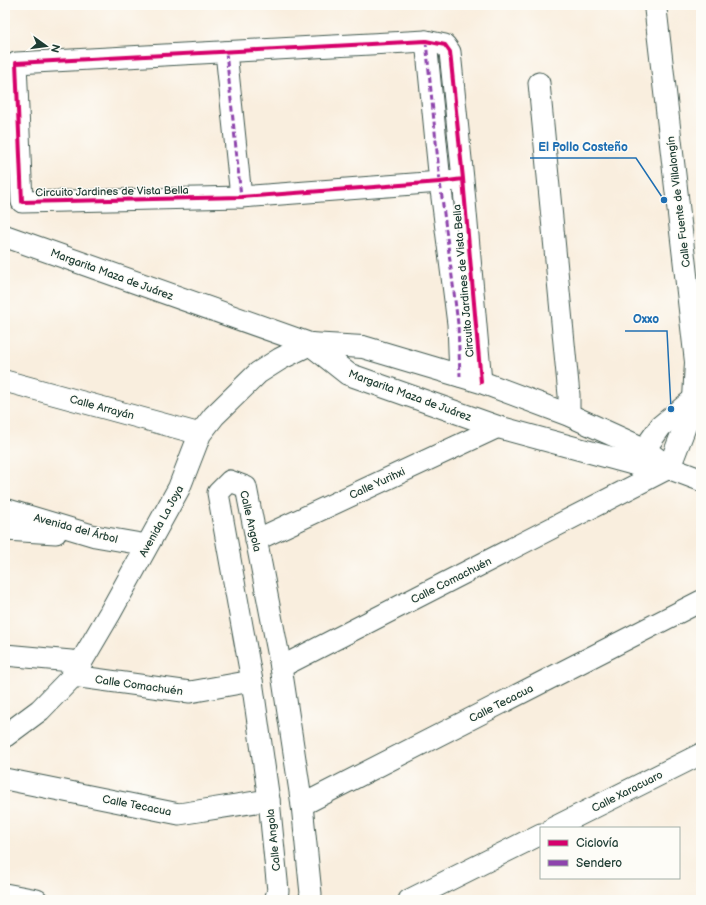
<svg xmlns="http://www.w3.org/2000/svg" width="706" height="905" font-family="'Balsamiq Sans',sans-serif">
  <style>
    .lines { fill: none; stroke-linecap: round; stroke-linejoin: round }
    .minor-casing { stroke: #40584e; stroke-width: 23 }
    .tertiary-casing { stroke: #40584e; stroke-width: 24 }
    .secondary-casing { stroke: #40584e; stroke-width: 24 }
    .minor { stroke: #fff; stroke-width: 21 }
    .tertiary { stroke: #fff; stroke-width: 22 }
    .secondary { stroke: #fff; stroke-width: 22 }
    .quiet { stroke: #8e44ad; stroke-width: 3; stroke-dasharray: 6 3; stroke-linecap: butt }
    .cycleway-casing { stroke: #fdfcf7; stroke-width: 6 }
    .cycleway { stroke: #d6006c; stroke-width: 4 }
    .labels { text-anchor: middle; stroke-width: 3; stroke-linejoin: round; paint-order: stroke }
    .street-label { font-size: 11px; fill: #1f3d34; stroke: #fdfcf7 }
    .leader { fill: none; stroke: #1f6fb2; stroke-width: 1.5 }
    .callout-dot { fill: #1f6fb2; stroke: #fdfcf7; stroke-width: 1.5 }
    .callout-label { font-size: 12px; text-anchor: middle; font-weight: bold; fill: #1f6fb2; stroke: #fdfcf7; stroke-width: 3; stroke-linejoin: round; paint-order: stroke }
  </style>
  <rect width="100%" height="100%" fill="#fdfcf7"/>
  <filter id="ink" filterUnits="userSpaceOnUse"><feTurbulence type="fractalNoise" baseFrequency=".025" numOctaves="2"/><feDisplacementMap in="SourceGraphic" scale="8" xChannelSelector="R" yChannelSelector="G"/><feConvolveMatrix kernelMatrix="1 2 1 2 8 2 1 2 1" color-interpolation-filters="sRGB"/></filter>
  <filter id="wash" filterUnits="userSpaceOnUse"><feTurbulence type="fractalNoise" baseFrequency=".012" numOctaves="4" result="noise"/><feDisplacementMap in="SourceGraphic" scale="16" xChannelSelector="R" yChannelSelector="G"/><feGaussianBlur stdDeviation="0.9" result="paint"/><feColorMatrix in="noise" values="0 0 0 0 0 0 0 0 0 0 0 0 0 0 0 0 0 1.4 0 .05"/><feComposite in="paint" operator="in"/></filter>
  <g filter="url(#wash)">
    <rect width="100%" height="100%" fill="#f9eede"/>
  </g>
  <g filter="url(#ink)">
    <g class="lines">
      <defs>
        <g id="minor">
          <polyline points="426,41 440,182 458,324 460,376"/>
          <polyline points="226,52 241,197"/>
          <polyline points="539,83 569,395 569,415"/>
          <polyline points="463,179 440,182 241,197 22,202 16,63 426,41 445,45 450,52 463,179 481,382"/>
          <polyline points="5,381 200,434"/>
          <polyline points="5,509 95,536 147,545"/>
          <polyline points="5,530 56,533"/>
          <polyline points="256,540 498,427"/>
          <polyline points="5,655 82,662"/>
          <polyline points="281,667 669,468"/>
          <polyline points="73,676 190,692 252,681"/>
          <polyline points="5,779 179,814 269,800"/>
          <polyline points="302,805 701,601"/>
          <polyline points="553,828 701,754"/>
          <polyline points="5,894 37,900"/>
          <polyline points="275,900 278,891 269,800 252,681 218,493 230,481 246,487 281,667 302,805 311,894 309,900"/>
          <polyline points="409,900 541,834"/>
        </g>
        <g id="tertiary">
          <polyline points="655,5 696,362 694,399 684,429 669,468"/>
          <polyline points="5,236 310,344"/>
          <polyline points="634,464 661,426 694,399"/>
        </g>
        <g id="secondary">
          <polyline points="310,344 348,374 498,427 634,464 669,468 701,480"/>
          <polyline points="5,736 40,710 73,676 110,613 179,488 200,434 214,416 258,373 280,359 310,344 363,347 481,382 569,415 644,449 669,468"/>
        </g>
      </defs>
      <use href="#minor" class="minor-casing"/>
      <use href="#tertiary" class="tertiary-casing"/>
      <use href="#secondary" class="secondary-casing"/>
      <use href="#minor" class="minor"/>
      <use href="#tertiary" class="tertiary"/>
      <use href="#secondary" class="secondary"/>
      <g class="quiet">
        <polyline points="426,41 440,182 458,324 460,376"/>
        <polyline points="226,52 241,197"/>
      </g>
      <defs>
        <polyline id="cycleway" points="463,179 440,182 241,197 22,202 16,63 426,41 445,45 450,52 463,179 481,382"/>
      </defs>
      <use href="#cycleway" class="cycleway-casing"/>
      <use href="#cycleway" class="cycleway"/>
    </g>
  </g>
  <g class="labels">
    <g class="street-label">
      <text transform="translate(112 191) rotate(-1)" y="4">Circuito Jardines de Vista Bella</text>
      <text transform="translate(678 202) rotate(-97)" y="4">Calle Fuente de Villalongín</text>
      <text transform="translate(112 274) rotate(20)" y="4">Margarita Maza de Juárez</text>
      <text transform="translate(463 281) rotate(-95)" y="4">Circuito Jardines de Vista Bella</text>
      <text transform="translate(410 395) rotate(20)" y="4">Margarita Maza de Juárez</text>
      <text transform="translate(102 407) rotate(15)" y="4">Calle Arrayán</text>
      <text transform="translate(377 483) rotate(-25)" y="4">Calle Yurihxi</text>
      <text transform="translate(161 521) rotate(-61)" y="4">Avenida La Joya</text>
      <text transform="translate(251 521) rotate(77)" y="4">Calle Angola</text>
      <text transform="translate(76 528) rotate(15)" y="4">Avenida del Árbol</text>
      <text transform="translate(451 580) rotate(-27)" y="4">Calle Comachuén</text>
      <text transform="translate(139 685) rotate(8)" y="4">Calle Comachuén</text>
      <text transform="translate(501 703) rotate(-27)" y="4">Calle Tecacua</text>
      <text transform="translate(627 791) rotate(-27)" y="4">Calle Xaracuaro</text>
      <text transform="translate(137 805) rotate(11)" y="4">Calle Tecacua</text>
      <text transform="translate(273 840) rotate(-96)" y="4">Calle Angola</text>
    </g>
  </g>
  <path class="leader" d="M664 200L636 158H530M671 409L667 331H625"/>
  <g class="callout-dot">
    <circle cx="664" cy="200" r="4"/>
    <circle cx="671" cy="409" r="4"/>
  </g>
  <g class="callout-label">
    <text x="583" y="151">El Pollo Costeño</text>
    <text x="646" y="323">Oxxo</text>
  </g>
  <rect width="706" height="905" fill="none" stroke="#fdfcf7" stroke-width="20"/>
  <rect x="540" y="827" width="140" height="52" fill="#fdfcf7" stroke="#a4b0a9"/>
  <rect x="548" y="840" width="20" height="6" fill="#d6006c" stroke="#a4b0a9"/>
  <text x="576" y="847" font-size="12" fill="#1f3d34">Ciclovía</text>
  <rect x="548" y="860" width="20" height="6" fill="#8e44ad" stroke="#a4b0a9"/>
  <text x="576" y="867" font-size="12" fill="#1f3d34">Sendero</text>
  <g transform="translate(46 46) rotate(104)" stroke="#fdfcf7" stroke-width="3" paint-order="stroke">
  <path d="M0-3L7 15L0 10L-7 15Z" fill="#1f3d34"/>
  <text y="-6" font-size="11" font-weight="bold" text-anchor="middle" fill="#1f3d34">N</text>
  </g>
</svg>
